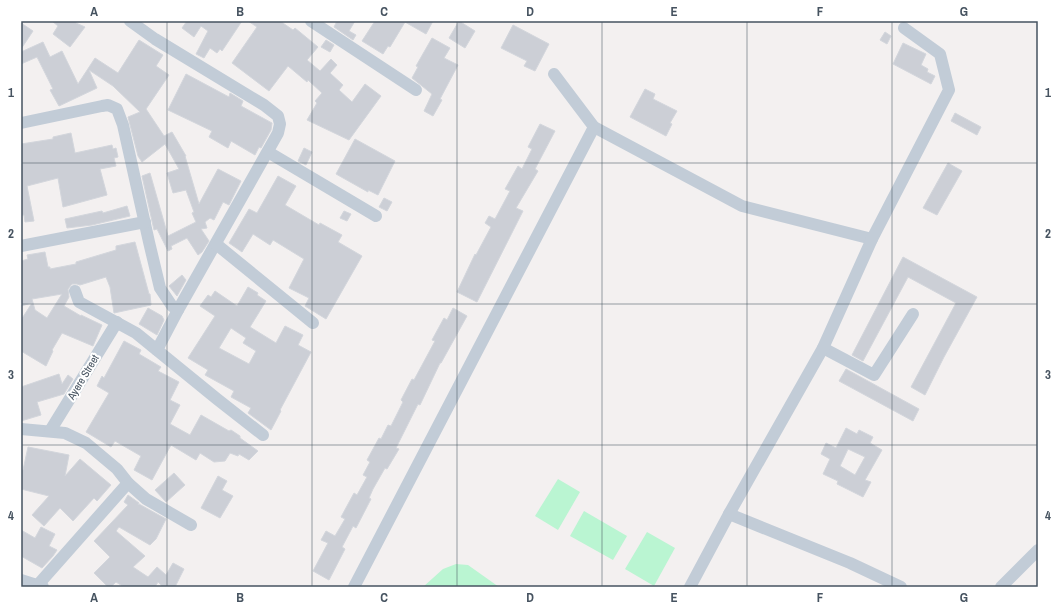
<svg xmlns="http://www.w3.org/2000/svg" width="1059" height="608" font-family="'Archivo Narrow',sans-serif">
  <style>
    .green { fill: #baf5d2 }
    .building { fill: #cccfd6; stroke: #d3d6dc; fill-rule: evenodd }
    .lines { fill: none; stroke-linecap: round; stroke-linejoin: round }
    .minor { stroke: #c2ccd7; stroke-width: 12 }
    .grid { fill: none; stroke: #465360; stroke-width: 1; stroke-opacity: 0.55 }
    .labels { text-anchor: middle; stroke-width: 4; stroke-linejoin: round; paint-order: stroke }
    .street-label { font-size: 11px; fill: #465360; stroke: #fff }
    .neatline { fill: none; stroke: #465360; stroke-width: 1.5 }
    .grid-label { font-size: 13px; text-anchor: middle; font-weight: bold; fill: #465360 }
  </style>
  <rect width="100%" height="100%" fill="#f3f0f0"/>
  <g class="green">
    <polygon points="558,479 580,492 558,530 535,516"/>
    <polygon points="584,511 627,536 613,560 570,536"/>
    <polygon points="647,532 675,548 654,586 625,569"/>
    <polygon points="456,564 468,565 499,587 423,587 443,569"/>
  </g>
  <g class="building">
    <polygon points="52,21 76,21 76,23 85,27 70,47 53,34 58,26"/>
    <polygon points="187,21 242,21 222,51 220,49 217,53 210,48 204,58 196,54 208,31 201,26 194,37 182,28"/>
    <polygon points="248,21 280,21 293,30 295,28 318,47 307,60 320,71 331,59 337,65 330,73 343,85 339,90 352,102 365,84 381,96 349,140 307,120 317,103 315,101 322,93 308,80 307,82 288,66 269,91 232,63 257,27"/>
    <polygon points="337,21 355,21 349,31 356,35 353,40 334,27"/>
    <polygon points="375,21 433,21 426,34 405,22 390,47 388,46 383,54 362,41"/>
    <polygon points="459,21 475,31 465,48 449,38"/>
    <polygon points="21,23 33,31 21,49"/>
    <polygon points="513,25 549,44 535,71 524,66 527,61 501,48"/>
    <polygon points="885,32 891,36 887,44 880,40"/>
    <polygon points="432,38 450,48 444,58 458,65 440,99 442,100 433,116 424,111 432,94 412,78 418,67 416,66"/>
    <polygon points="139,40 163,55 156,66 169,75 146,109 164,136 172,132 186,156 185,156 199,204 218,169 241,181 229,205 223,202 214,220 210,218 205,222 207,228 201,229 209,241 202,252 198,255 187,238 171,246 172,249 168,251 157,229 154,230 142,176 150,173 168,236 196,222 192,213 194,212 186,190 173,193 167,173 179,169 165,144 142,162 138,156 128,117 140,112 113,86 89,70 97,88 59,106 50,90 53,89 37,57 21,64 21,52 43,42 50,57 62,51 78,84 95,58 118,73"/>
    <polygon points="326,40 334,45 330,52 321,47"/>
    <polygon points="903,43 926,54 921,65 928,69 927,72 935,76 931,84 893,64"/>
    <polygon points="186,74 229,97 230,93 243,101 241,106 272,123 271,130 261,148 259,147 255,155 231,141 228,148 209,137 212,131 168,110"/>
    <polygon points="645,89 655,94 653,99 677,111 670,123 672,124 666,136 630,117"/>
    <polygon points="955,113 981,127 977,135 951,121"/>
    <polygon points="540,124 555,131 535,169 538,171 516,208 523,211 477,302 457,292 475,254 476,255 491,227 485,223 489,216 495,219 510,191 505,189 518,166 522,169 532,149 528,147"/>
    <polygon points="71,133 75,153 112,145 113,149 116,148 118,157 114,158 116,166 100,169 107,195 63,207 58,178 27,186 34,221 25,222 24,215 21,215 21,144 53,139 53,137"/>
    <polygon points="355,139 395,161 378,195 368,190 368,192 336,174"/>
    <polygon points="304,148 312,152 306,165 298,161"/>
    <polygon points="948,163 962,171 937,215 923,208"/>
    <polygon points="278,176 296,186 285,205 319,225 320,223 342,235 338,242 362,256 326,319 305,306 309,298 289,288 304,259 273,240 270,245 253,234 242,252 229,243 249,209 257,213"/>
    <polygon points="384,198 392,202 387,211 379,207"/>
    <polygon points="127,206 130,216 92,225 67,228 65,219 102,211 103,213"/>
    <polygon points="344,211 351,214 347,221 340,218"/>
    <path d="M135 242 149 294H150L151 305 114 313 110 287 106 277 80 285 77 284H72L68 289 69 297 64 306 81 316V315L102 325 93 346 62 333 52 350 53 351 46 366 21 351V320L32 303 21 306V261L28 259 27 255 45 252 48 267H50V269L76 264V262L116 250V246ZM62 294 47 318 35 310 32 299Z"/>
    <polygon points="903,257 977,297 944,357 925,395 911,387 956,303 908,277 863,361 852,355"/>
    <polygon points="182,275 186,280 177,296 169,286"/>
    <path d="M248 287 258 293 257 295 266 301 250 327 276 343 285 326 303 335 298 345 311 352 280 410 281 411 271 430 248 413 251 408 231 397 234 391 205 375 208 370 188 358 215 316 200 306 208 295 211 297 215 291 237 306ZM231 328 246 338 243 343 256 351 249 364 219 348Z"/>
    <polygon points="148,308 162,316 164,320 157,335 139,324"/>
    <polygon points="453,308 467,316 441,363 440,363 420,405 418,404 396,448 399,449 387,469 385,468 373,489 369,498 371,499 356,528 353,526 351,530 342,547 345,549 329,580 313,571 328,543 321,540 326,531 335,536 345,519 341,517 354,493 357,495 367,477 363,475 370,462 367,460 379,438 381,439 388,425 391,426 403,402 401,400 412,379 414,380 435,341 432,340 444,318 447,320"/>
    <polygon points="124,341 141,350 139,354 161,367 158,371 179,382 170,400 180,405 170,424 190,435 201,415 229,431 231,430 240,436 240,438 258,451 249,460 239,454 238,456 230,453 225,461 214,462 200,453 196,460 171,445 152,480 134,470 141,456 115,441 111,447 86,432 109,393 97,386 102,376 104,378"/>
    <polygon points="846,369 919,409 913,421 839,381"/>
    <polygon points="59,374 62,384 68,375 73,379 64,394 37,402 41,415 21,421 21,387"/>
    <path d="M846 428 857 434 859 430 873 437 870 443 882 450 865 480 871 482 863 497 837 484 838 481 823 474 830 459 821 454 826 443 836 448ZM848 449 865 457 855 475 840 466Z"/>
    <polygon points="28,447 69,455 65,476 80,459 111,485 97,501 94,498 73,521 60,508 44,526 32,515 49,496 21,489 21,470 23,470"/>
    <polygon points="174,473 185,485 166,502 155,490"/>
    <polygon points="218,476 227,481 222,490 233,496 220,518 201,508"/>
    <polygon points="128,495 139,503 138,505 139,504 166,519 156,539 150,545 119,527 116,531 145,556 133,567 148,577 157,567 166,575 173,563 184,569 175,587 163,587 158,582 155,587 124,587 116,582 111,587 108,587 94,573 110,557 94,541 128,505 124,502"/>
    <polygon points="41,527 55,534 49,546 57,550 53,556 42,568 21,556 21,530 35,538"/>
  </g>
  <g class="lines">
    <g class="minor">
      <polyline points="130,21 155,39 264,105 278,116 280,124 278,133 178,310 157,350"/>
      <polyline points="311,21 416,90"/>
      <polyline points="554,74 594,127 742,206 872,239"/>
      <polyline points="21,123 102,106 108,105 117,109 123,125 149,242 160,288 172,306 178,310"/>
      <polyline points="268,152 376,216"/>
      <polyline points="216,244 313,323"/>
      <polyline points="21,246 145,222"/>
      <polyline points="75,291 79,302 136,333 217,399 263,435"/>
      <polyline points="823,348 874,375 913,314"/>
      <polyline points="21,429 65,433 86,443 117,469 128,483 146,499 191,525"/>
      <polyline points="50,431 117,322"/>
      <polyline points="729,514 850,563 901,587"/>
      <polyline points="21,580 43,587"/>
      <polyline points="36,587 128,483"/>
      <polyline points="354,587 594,127"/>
      <polyline points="690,587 729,514 823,348 872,239 949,90 940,54 904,28"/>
      <polyline points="1001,587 1038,550"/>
    </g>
  </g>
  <path class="grid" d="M167 21V587M312 21V587M457 21V587M602 21V587M747 21V587M892 21V587M21 163H1038M21 304H1038M21 445H1038"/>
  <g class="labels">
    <g class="street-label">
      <text transform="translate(83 377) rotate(-59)" y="4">Ayere Street</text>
    </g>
  </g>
  <rect width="1059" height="608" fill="none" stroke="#ffffff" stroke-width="44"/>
  <rect x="22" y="22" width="1015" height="564" class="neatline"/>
  <g class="grid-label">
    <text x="94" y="16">A</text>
    <text x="240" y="16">B</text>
    <text x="384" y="16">C</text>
    <text x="530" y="16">D</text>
    <text x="674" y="16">E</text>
    <text x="820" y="16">F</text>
    <text x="964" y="16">G</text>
    <text x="11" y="97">1</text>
    <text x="1048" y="97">1</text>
    <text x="11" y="238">2</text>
    <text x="1048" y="238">2</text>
    <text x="11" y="379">3</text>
    <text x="1048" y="379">3</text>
    <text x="11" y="520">4</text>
    <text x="1048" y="520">4</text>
    <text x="94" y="602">A</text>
    <text x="240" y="602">B</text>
    <text x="384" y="602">C</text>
    <text x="530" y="602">D</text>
    <text x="674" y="602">E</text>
    <text x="820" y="602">F</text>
    <text x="964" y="602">G</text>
  </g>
</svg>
